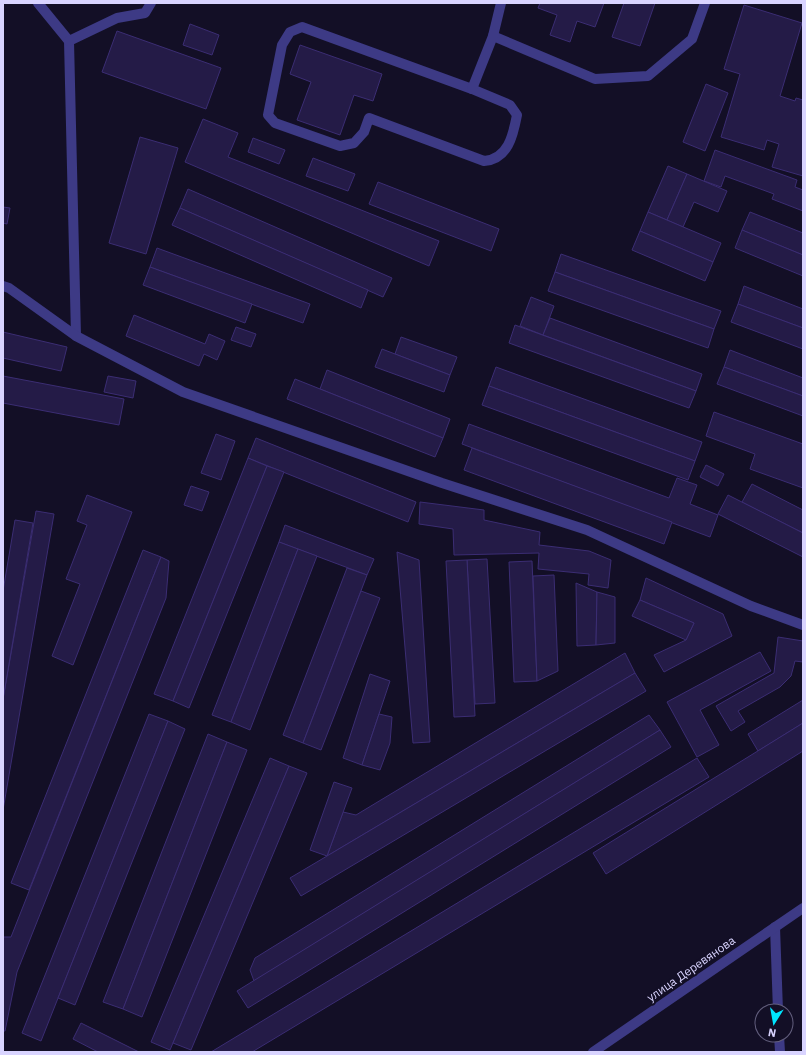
<svg xmlns="http://www.w3.org/2000/svg" width="806" height="1055" font-family="'IBM Plex Sans',sans-serif">
  <style>
    .building { fill: #241b47; stroke: #3b2d73 }
    .lines { fill: none; stroke-linecap: round; stroke-linejoin: round }
    .service { stroke: #3d3a85; stroke-width: 10 }
    .minor { stroke: #3d3a85; stroke-width: 10 }
    .labels { text-anchor: middle; stroke-width: 4; stroke-linejoin: round; paint-order: stroke }
    .street-label { font-size: 12px; fill: #d9d4ff; stroke: #130f26 }
  </style>
  <rect width="100%" height="100%" fill="#130f26"/>
  <g class="building">
    <polygon points="540,3 604,3 595,27 577,21 570,42 550,35 557,15 538,8"/>
    <polygon points="624,3 655,3 640,46 612,37"/>
    <polygon points="744,5 802,23 780,96 795,101 796,98 803,100 803,176 772,167 779,144 767,140 764,150 721,137 740,74 724,69"/>
    <polygon points="190,24 219,35 212,55 183,45"/>
    <polygon points="117,31 221,68 206,109 102,72"/>
    <polygon points="300,45 382,74 373,101 354,95 340,135 297,120 311,82 290,74"/>
    <polygon points="706,84 728,93 705,151 683,142"/>
    <polygon points="203,119 238,133 228,157 439,241 429,266 185,162"/>
    <polygon points="140,137 178,148 146,254 109,243"/>
    <polygon points="253,138 285,150 279,164 248,152"/>
    <polygon points="715,150 797,180 795,187 803,190 803,211 772,199 774,194 725,176 721,187 704,181"/>
    <polygon points="313,158 355,174 348,191 306,176"/>
    <polygon points="668,166 687,174 667,220 648,212"/>
    <polygon points="687,174 727,191 718,212 694,202 683,227 667,220"/>
    <polygon points="378,182 499,229 491,251 369,204"/>
    <polygon points="188,189 392,278 383,297 180,208"/>
    <polygon points="3,207 10,208 7,224 3,223"/>
    <polygon points="180,208 368,290 361,308 172,225"/>
    <polygon points="648,212 721,243 713,262 640,231"/>
    <polygon points="750,212 803,233 803,255 742,230"/>
    <polygon points="742,230 803,255 803,276 735,248"/>
    <polygon points="640,231 713,262 705,281 632,250"/>
    <polygon points="157,248 310,304 303,323 150,267"/>
    <polygon points="561,254 721,311 714,329 555,272"/>
    <polygon points="150,267 252,304 245,323 143,285"/>
    <polygon points="555,272 714,329 708,348 548,291"/>
    <polygon points="744,286 803,309 803,328 738,304"/>
    <polygon points="531,297 554,306 543,335 520,326"/>
    <polygon points="738,304 803,328 803,349 731,322"/>
    <polygon points="134,315 205,344 209,334 225,341 217,360 204,354 199,366 126,336"/>
    <polygon points="550,318 702,374 696,391 543,335"/>
    <polygon points="515,325 696,391 689,408 509,343"/>
    <polygon points="236,327 256,334 251,347 231,340"/>
    <polygon points="3,332 67,347 61,371 3,358"/>
    <polygon points="401,337 457,357 450,375 395,354"/>
    <polygon points="382,349 450,375 444,392 375,367"/>
    <polygon points="730,350 803,378 803,396 724,367"/>
    <polygon points="496,367 702,442 695,461 489,386"/>
    <polygon points="724,367 803,396 803,416 717,384"/>
    <polygon points="327,370 450,419 443,438 320,389"/>
    <polygon points="3,376 124,399 119,425 3,403"/>
    <polygon points="108,376 136,381 133,398 104,392"/>
    <polygon points="295,379 443,438 435,457 287,399"/>
    <polygon points="489,386 695,461 688,480 482,405"/>
    <polygon points="714,412 803,444 803,488 750,469 755,454 706,436"/>
    <polygon points="469,424 669,498 677,478 697,485 690,504 718,515 710,537 462,444"/>
    <polygon points="216,434 235,441 221,480 201,473"/>
    <polygon points="256,438 416,502 408,522 248,458"/>
    <polygon points="472,448 672,522 664,544 464,470"/>
    <polygon points="248,458 267,466 173,701 154,694"/>
    <polygon points="706,465 724,474 718,486 700,477"/>
    <polygon points="267,466 284,472 189,708 173,701"/>
    <polygon points="752,484 803,510 803,533 742,502"/>
    <polygon points="191,486 209,492 202,511 184,505"/>
    <polygon points="87,495 132,512 73,665 52,656 80,584 66,579 87,525 77,521"/>
    <polygon points="728,495 803,533 803,557 718,514"/>
    <polygon points="420,502 484,510 484,520 540,532 539,545 589,551 611,560 608,588 588,585 589,574 538,569 539,553 454,555 453,529 419,524"/>
    <polygon points="36,511 54,514 3,810 3,699"/>
    <polygon points="15,520 33,523 3,699 3,591"/>
    <polygon points="285,525 374,559 367,575 279,542"/>
    <polygon points="279,542 298,549 231,722 212,715"/>
    <polygon points="298,549 317,556 250,730 231,722"/>
    <polygon points="143,550 161,557 29,890 11,883"/>
    <polygon points="397,552 419,560 430,742 413,743"/>
    <polygon points="161,557 169,561 166,598 17,972 5,1031 3,1031 3,937 11,937"/>
    <polygon points="487,559 495,703 475,704 467,560"/>
    <polygon points="467,560 475,716 454,717 446,561"/>
    <polygon points="532,561 537,681 514,682 509,562"/>
    <polygon points="347,568 367,575 303,743 283,735"/>
    <polygon points="554,575 558,671 537,681 533,576"/>
    <polygon points="646,578 723,614 732,636 664,672 654,655 686,640 694,623 640,600"/>
    <polygon points="576,583 597,592 596,645 577,646"/>
    <polygon points="361,591 380,598 321,750 303,743"/>
    <polygon points="597,592 615,597 615,643 596,645"/>
    <polygon points="640,600 694,623 686,640 632,616"/>
    <polygon points="778,637 803,641 803,662 795,661 791,676 780,687 738,711 745,722 731,731 716,706 774,673"/>
    <polygon points="760,652 771,671 700,710 719,745 697,757 667,702"/>
    <polygon points="625,653 635,673 327,856 343,812 356,815"/>
    <polygon points="635,673 646,691 301,896 290,878"/>
    <polygon points="370,674 390,681 362,765 343,758"/>
    <polygon points="803,700 803,723 758,751 748,734"/>
    <polygon points="149,714 168,721 41,1041 22,1033"/>
    <polygon points="379,714 392,717 390,743 380,770 362,765"/>
    <polygon points="649,715 660,730 254,981 250,970 255,958"/>
    <polygon points="168,721 185,729 75,1005 58,998"/>
    <polygon points="803,723 803,751 606,874 593,853"/>
    <polygon points="660,730 671,747 248,1008 237,991"/>
    <polygon points="208,734 227,742 123,1009 103,1002"/>
    <polygon points="227,742 247,750 142,1017 123,1009"/>
    <polygon points="270,758 289,766 170,1050 151,1042"/>
    <polygon points="697,758 709,777 252,1052 211,1052"/>
    <polygon points="289,766 307,773 191,1050 173,1043"/>
    <polygon points="334,782 352,788 327,856 310,850"/>
    <polygon points="81,1023 139,1052 98,1052 73,1039"/>
  </g>
  <g class="lines">
    <g class="service">
      <polyline points="38,3 69,41 76,336"/>
      <path d="M302 27 472 89 510 105 517 115C513 136 508 159 484 161L369 118 364 132 354 143 340 146 275 123 268 115 282 45 290 32Z"/>
      <polyline points="493,36 595,79 648,76 692,39 705,3"/>
      <polyline points="69,41 117,18 145,13 151,3"/>
      <polyline points="472,89 493,36 501,3"/>
      <polyline points="3,286 9,288 76,336 183,392 442,483 587,530 751,606 803,625"/>
    </g>
    <g class="minor">
      <polyline points="775,927 778,1011"/>
      <polyline points="779,1035 780,1052"/>
      <polyline points="593,1052 803,908"/>
    </g>
  </g>
  <g class="labels">
    <g class="street-label">
      <text transform="translate(691 969) rotate(-35)" y="4">улица Деревянова</text>
    </g>
  </g>
  <rect width="806" height="1055" fill="none" stroke="#d9d4ff" stroke-width="8"/>
  <g transform="translate(774 1023) rotate(191)"><circle r="19" fill="#130f26" stroke="#625e7d"/>
  <path d="M0-3L7 15L0 10L-7 15Z" fill="#00e5ff"/>
  <text y="-6" font-size="11" font-weight="bold" text-anchor="middle" fill="#d9d4ff">N</text>
  </g>
</svg>
